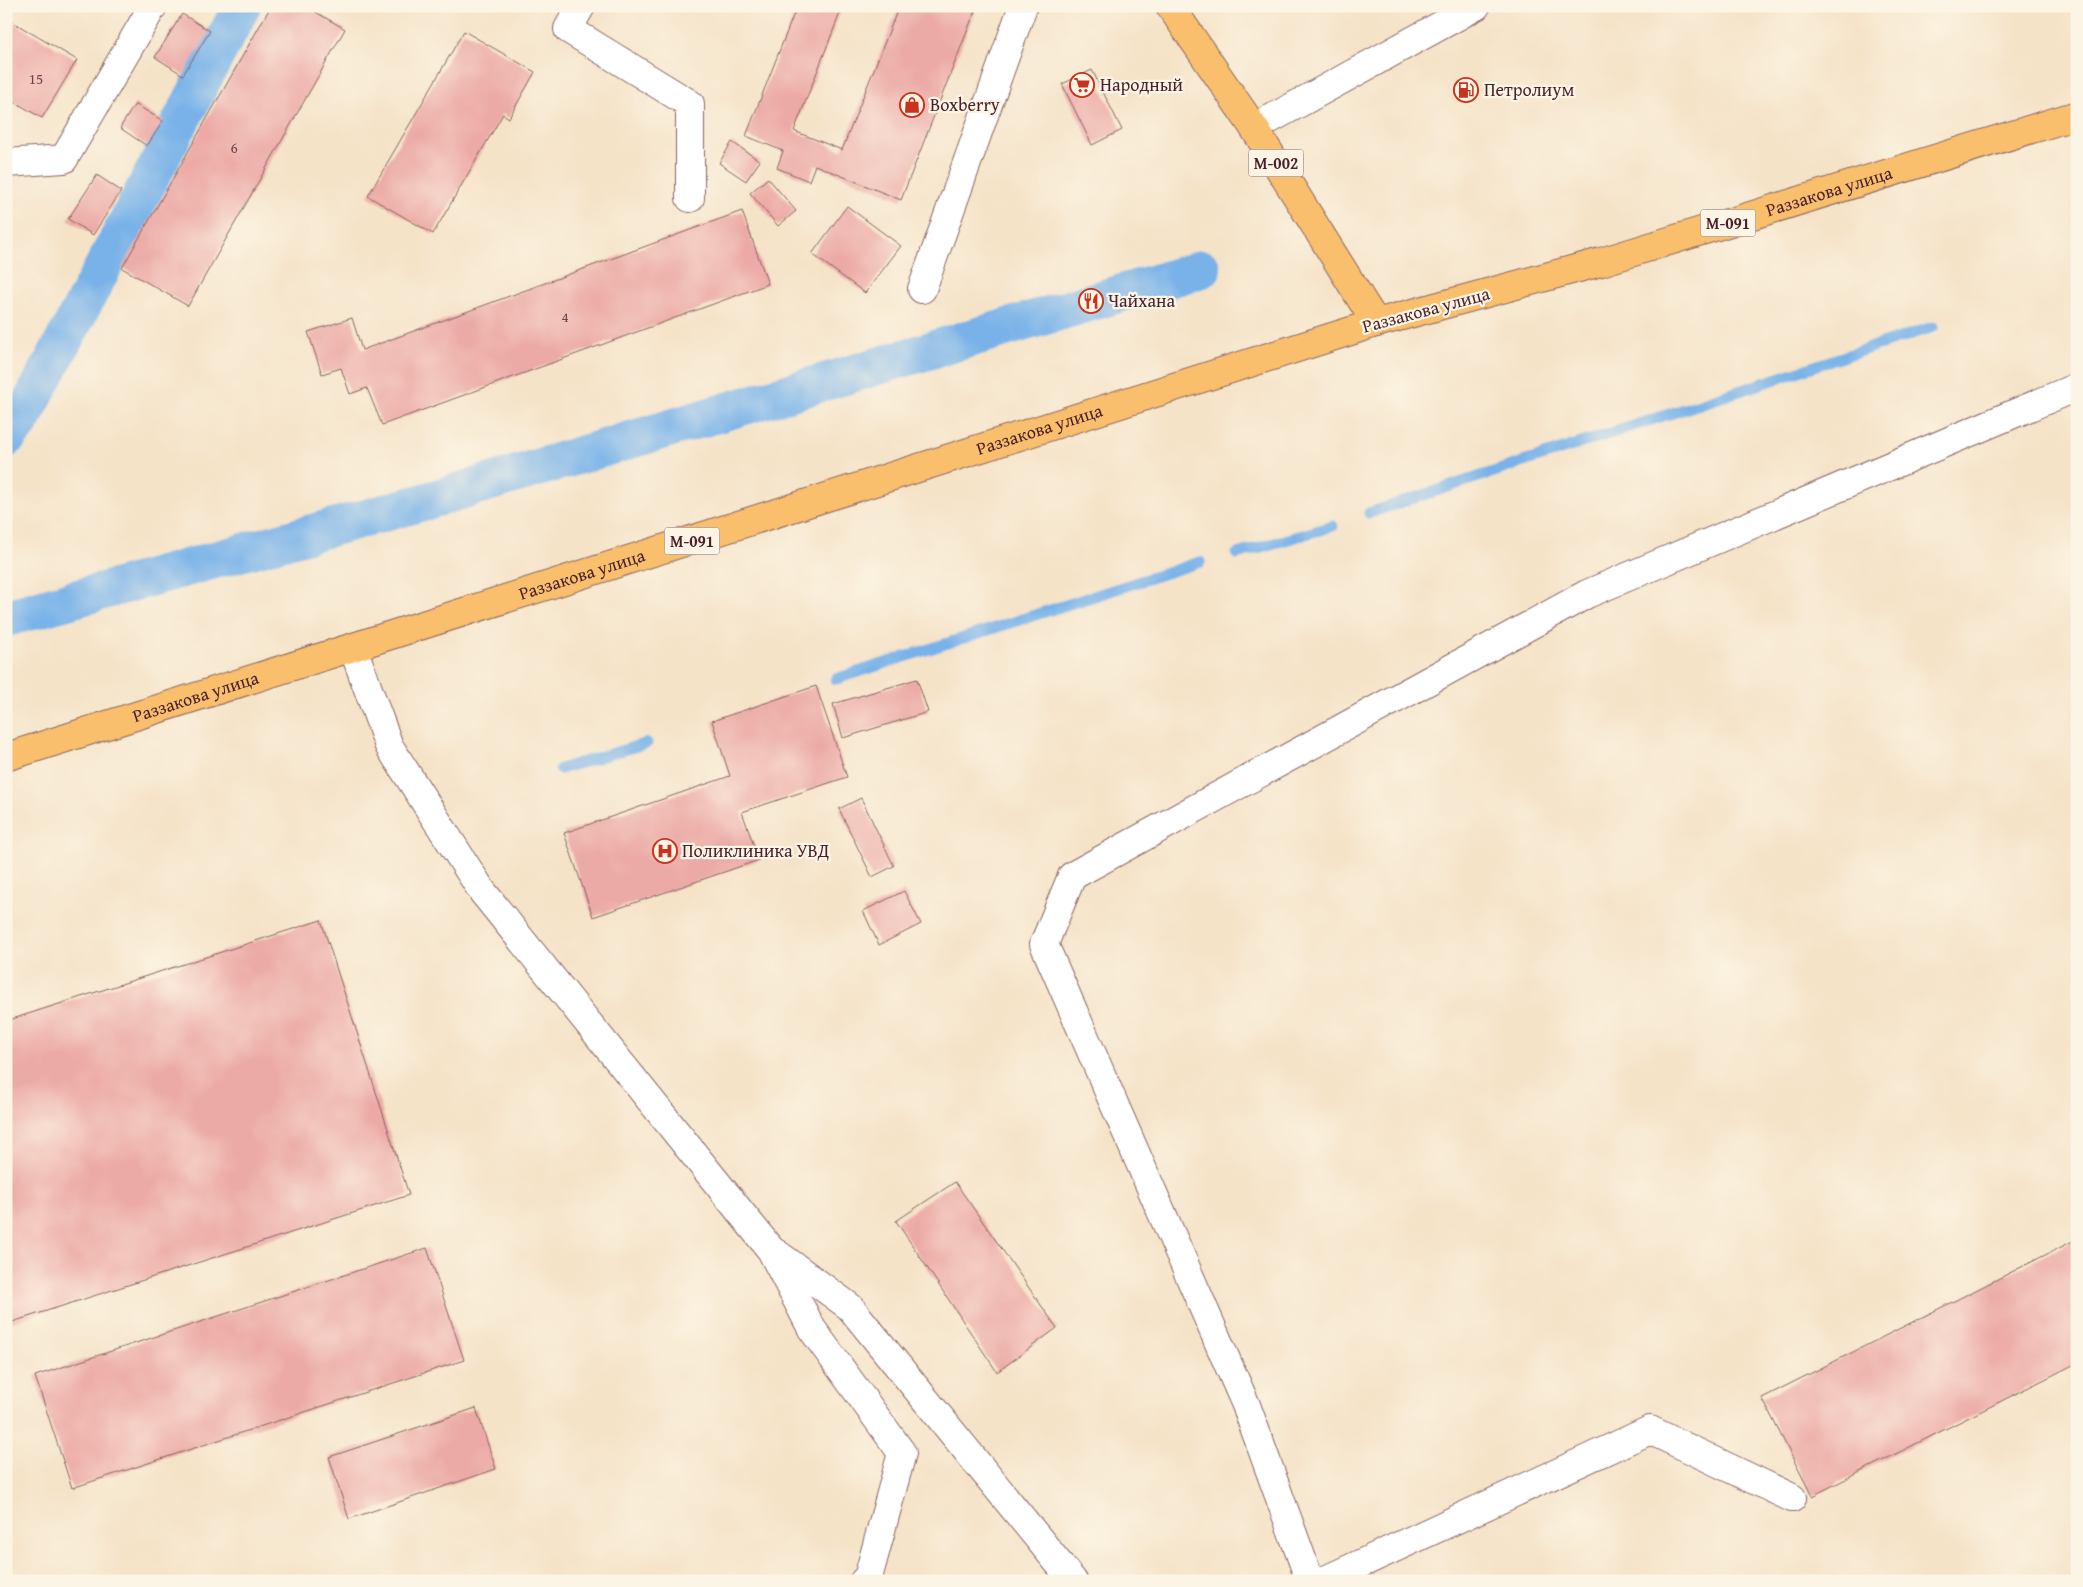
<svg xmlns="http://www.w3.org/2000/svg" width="2083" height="1587" font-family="'Gentium Book Plus',serif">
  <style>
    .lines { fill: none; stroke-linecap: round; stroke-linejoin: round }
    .stream { stroke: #78b2e9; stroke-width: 11 }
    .canal { stroke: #78b2e9; stroke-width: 38 }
    .building { fill: #ecaaa6 }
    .minor-casing { stroke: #866462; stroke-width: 30 }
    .primary-casing { stroke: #866462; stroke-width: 30 }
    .trunk-casing { stroke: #866462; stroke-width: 30 }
    .minor { stroke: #fff; stroke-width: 28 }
    .primary { stroke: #f9bf6d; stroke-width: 28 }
    .trunk { stroke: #f9bf6d; stroke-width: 28 }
    .labels { text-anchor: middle; stroke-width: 4.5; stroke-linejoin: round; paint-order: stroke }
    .number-label { font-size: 15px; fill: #72424a }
    .shield { fill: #fcf5e5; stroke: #7f5f63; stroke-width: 1 }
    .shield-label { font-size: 16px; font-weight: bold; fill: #4a1f2b }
    .poi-label { font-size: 18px; fill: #4a1f2b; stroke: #fcf5e5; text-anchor: start }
    .street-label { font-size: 18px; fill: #4a1f2b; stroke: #fcf5e5 }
  </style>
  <rect width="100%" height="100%" fill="#fcf5e5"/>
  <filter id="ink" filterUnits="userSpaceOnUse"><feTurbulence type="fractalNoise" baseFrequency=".02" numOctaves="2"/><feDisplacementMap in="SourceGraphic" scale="10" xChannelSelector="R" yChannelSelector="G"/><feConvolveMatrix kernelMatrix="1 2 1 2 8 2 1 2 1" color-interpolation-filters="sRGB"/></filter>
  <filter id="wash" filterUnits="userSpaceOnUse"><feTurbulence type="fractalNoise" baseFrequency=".0096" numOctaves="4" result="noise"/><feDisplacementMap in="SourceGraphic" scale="20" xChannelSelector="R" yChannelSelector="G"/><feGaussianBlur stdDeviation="1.12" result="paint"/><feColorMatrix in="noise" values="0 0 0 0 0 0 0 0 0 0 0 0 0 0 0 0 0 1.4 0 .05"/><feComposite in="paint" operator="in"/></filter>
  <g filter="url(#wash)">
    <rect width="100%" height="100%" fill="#f5e3c8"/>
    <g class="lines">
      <g class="stream">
        <polyline points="1369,513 1933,327"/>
        <polyline points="1237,554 1333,526"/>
        <polyline points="836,679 1200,562"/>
        <polyline points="560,769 647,743"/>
      </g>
      <g class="canal">
        <polyline points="6,439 20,423 242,6"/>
        <polyline points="6,618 427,501 1202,269"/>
      </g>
    </g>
    <g id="blocks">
      <g class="building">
        <polygon points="271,6 305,6 345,29 188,306 122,268"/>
        <polygon points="797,6 836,6 842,8 794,131 842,150 899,6 977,6 901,200 815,165 809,181 777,168 783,151 746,136"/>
        <polygon points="182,14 210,31 183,75 155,57"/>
        <polygon points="6,18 77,60 42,118 6,97"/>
        <polygon points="464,31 535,72 509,118 503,114 433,234 368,196"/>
        <polygon points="1092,70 1122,130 1092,145 1062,84"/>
        <polygon points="135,104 163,121 147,146 120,128"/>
        <polygon points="732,142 760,161 746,181 719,163"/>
        <polygon points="97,175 121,191 93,235 68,219"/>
        <polygon points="768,178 796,211 778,226 750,193"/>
        <polygon points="847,206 901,246 865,293 812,254"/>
        <polygon points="742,211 768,284 382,425 367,388 350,394 341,368 322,374 308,332 352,318 362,350"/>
        <polygon points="917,679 928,712 843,738 833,704"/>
        <polygon points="816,686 847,777 742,812 759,860 593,917 564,833 730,776 712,721"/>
        <polygon points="861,798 894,866 872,877 839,809"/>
        <polygon points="904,891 921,924 879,945 863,911"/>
        <polygon points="321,920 409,1195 6,1324 6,1021"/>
        <polygon points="955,1182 1057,1328 997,1372 896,1221"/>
        <polygon points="2077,1239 2077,1363 1812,1496 1762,1398"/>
        <polygon points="427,1248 464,1360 72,1488 35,1376"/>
        <polygon points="476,1408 496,1469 349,1519 329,1457"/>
      </g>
    </g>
  </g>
  <g filter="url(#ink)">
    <use href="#blocks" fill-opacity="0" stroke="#866462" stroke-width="1"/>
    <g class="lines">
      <defs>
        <g id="minor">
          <polyline points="581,6 568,29 690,104 690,198"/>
          <polyline points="1254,128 1476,6"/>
          <polyline points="6,163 64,159 153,6"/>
          <polyline points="922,289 1023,6"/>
          <polyline points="353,648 389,746 482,891 771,1250 812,1329 902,1453 868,1578 864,1581"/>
          <polyline points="776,1253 850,1307 1073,1581"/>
          <polyline points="1310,1581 1246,1405 1044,944 1072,876 1587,594 2077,387"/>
          <polyline points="1323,1581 1650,1430 1792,1498"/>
        </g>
        <g id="primary">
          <path id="s1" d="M6 757 1376 323"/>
        </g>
        <g id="trunk">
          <path id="s2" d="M1170 6 1254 128 1376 323 1601 262 2077 115"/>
        </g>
      </defs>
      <use href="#minor" class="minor-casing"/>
      <use href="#primary" class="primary-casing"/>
      <use href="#trunk" class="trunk-casing"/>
      <use href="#minor" class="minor"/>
      <use href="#primary" class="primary"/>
      <use href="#trunk" class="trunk"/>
    </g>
  </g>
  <defs>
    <symbol id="supermarket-ring" viewBox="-11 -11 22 22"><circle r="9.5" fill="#fcf5e5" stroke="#c8321e" stroke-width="1.5"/><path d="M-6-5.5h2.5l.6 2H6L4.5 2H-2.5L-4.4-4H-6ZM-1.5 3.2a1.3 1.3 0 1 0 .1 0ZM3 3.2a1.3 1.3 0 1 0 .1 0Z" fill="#c8321e"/></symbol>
    <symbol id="fuel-ring" viewBox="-11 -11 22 22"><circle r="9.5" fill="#fcf5e5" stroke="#c8321e" stroke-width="1.5"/><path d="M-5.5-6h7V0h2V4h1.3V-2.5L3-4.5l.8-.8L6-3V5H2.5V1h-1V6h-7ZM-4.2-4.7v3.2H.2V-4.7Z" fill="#c8321e"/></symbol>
    <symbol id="shop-ring" viewBox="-11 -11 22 22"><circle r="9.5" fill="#fcf5e5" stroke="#c8321e" stroke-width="1.5"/><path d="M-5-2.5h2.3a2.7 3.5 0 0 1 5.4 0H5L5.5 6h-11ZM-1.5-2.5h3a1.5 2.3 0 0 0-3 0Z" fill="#c8321e"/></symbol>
    <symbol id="restaurant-ring" viewBox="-11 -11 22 22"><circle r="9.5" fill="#fcf5e5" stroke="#c8321e" stroke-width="1.5"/><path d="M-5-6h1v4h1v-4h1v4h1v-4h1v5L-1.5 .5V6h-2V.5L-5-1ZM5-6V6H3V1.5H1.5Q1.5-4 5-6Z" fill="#c8321e"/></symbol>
    <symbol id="hospital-ring" viewBox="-11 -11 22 22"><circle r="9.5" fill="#fcf5e5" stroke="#c8321e" stroke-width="1.5"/><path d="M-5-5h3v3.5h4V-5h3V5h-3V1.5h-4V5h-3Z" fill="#c8321e"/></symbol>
  </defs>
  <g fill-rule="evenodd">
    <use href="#supermarket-ring" x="1068" y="71" width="28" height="28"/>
    <use href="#fuel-ring" x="1452" y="76" width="28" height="28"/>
    <use href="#shop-ring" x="898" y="91" width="28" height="28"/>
    <use href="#restaurant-ring" x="1077" y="287" width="28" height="28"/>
    <use href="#hospital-ring" x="651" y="837" width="28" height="28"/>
  </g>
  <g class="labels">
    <g class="number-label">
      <text x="36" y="84">15</text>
      <text x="234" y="153">6</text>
      <text x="565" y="322">4</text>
    </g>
    <g class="shield">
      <rect x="1248.5" y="149.5" width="55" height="27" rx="4"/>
      <rect x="1700.5" y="209.5" width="55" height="27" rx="4"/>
      <rect x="664.5" y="527.5" width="55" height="27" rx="4"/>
    </g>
    <g class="shield-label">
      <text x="1276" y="169">M-002</text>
      <text x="1728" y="229">М-091</text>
      <text x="692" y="547">М-091</text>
    </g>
    <g class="poi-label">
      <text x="1100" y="91">Народный</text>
      <text x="1484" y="96">Петролиум</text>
      <text x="930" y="111">Boxberry</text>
      <text x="1108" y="307">Чайхана</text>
      <text x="682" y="857">Поликлиника УВД</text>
    </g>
    <g class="street-label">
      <text dy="6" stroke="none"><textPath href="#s2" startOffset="850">Раззакова улица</textPath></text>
      <text transform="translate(1426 310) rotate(-15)" y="6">Раззакова улица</text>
      <text dy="6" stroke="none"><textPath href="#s1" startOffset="1084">Раззакова улица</textPath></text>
      <text dy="6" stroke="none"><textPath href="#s1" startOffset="604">Раззакова улица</textPath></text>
      <text dy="6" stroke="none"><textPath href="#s1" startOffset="199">Раззакова улица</textPath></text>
    </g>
  </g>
  <rect width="2083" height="1587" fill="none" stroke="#fcf5e5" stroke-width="25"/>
</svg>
